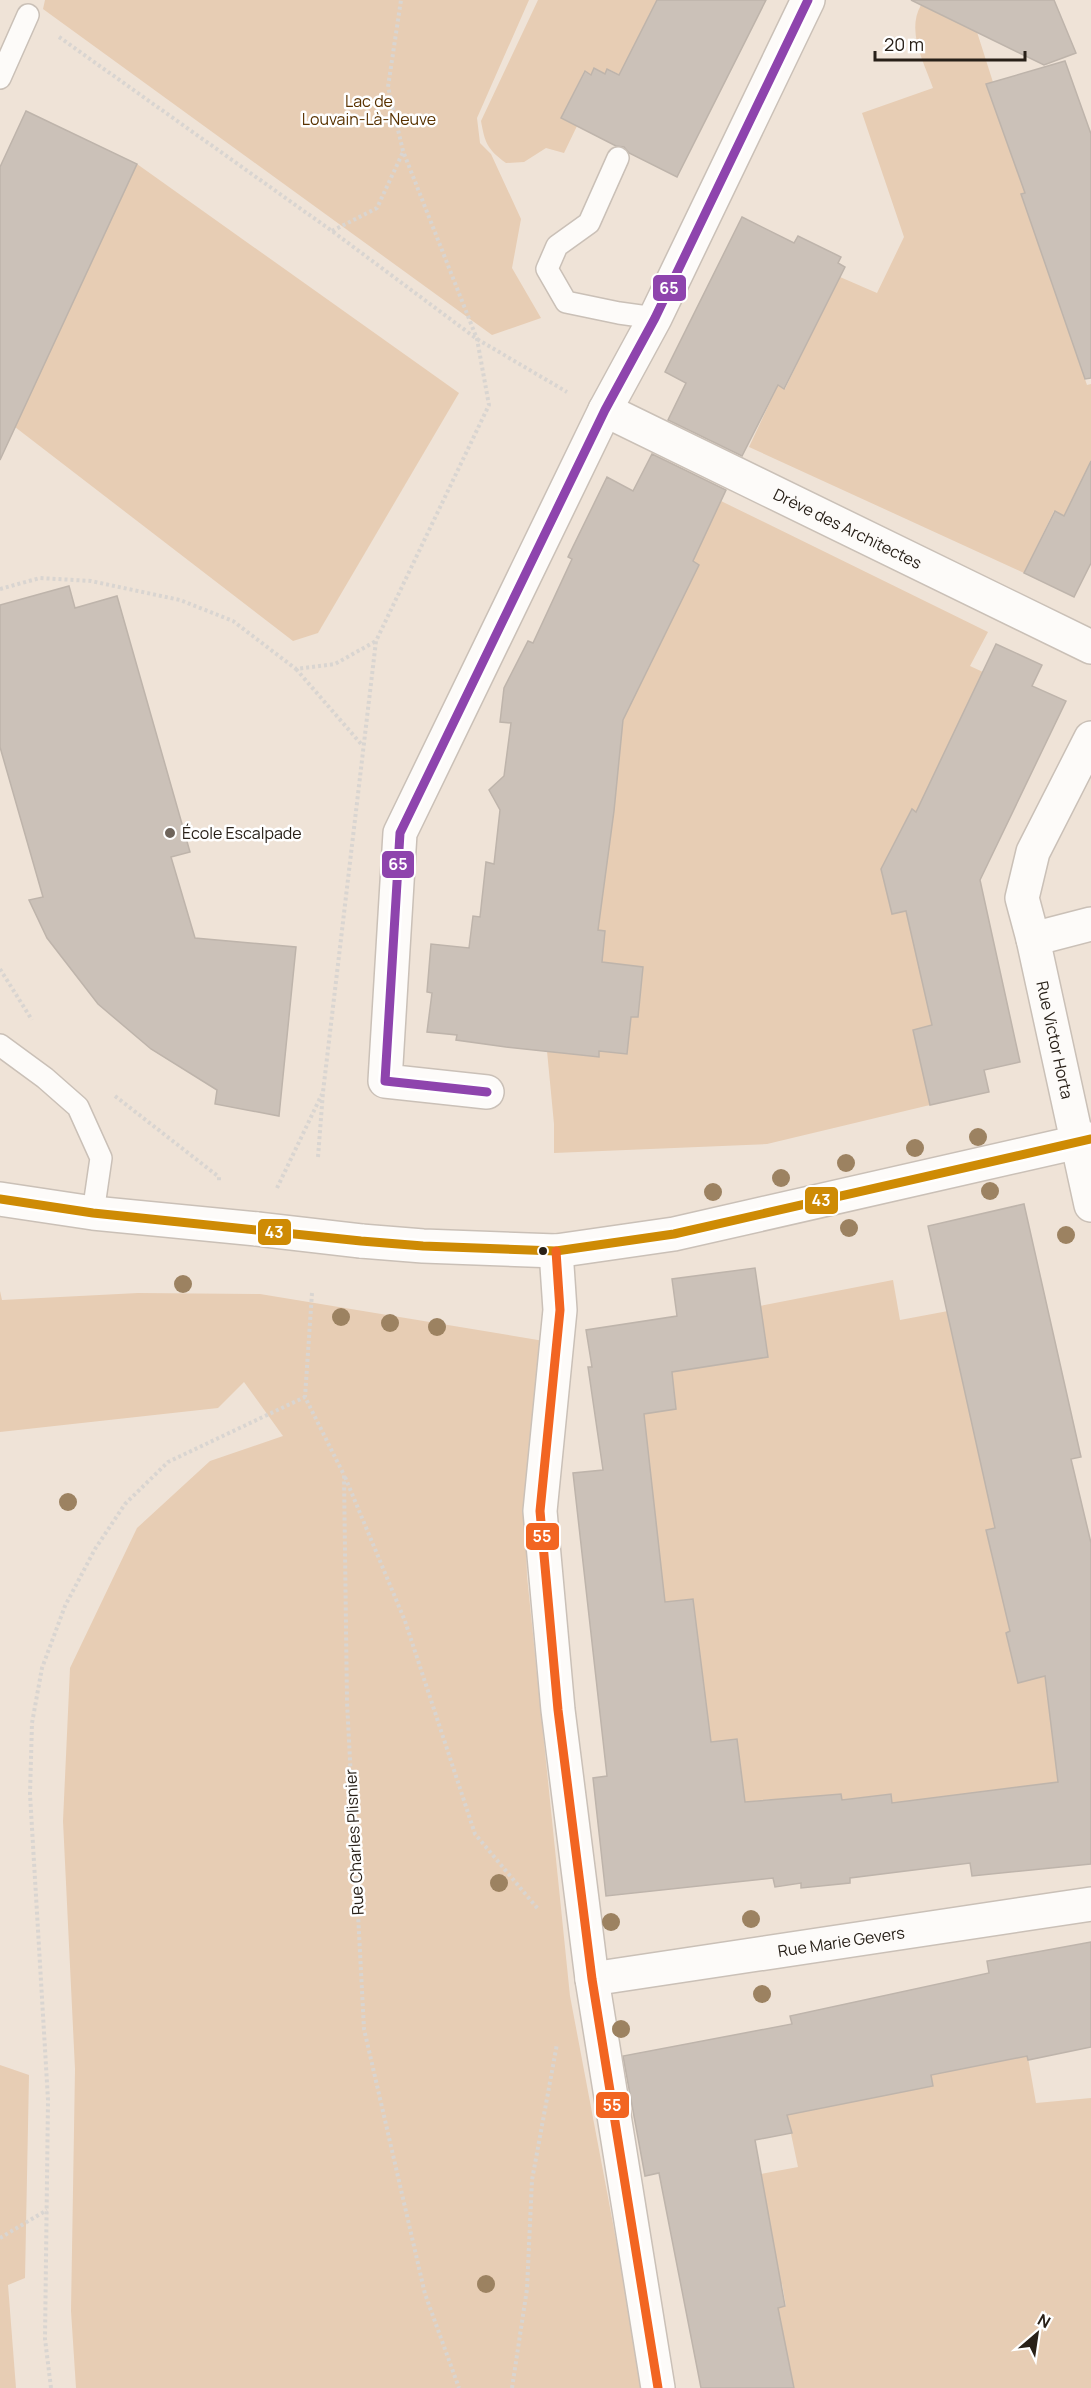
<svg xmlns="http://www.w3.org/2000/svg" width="1091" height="2388" font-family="Manrope,sans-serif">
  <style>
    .green { fill: #e7cdb4 }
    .building { fill: #cbc1b8; stroke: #beb4ab; stroke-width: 1.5 }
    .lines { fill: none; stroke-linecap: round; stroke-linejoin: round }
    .lane-casing { stroke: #cac0b7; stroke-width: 24 }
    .street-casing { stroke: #cac0b7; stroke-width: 36 }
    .secondary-casing { stroke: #cac0b7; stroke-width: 36 }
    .path { stroke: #d9d5d1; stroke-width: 4; stroke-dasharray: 3 3; stroke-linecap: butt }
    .lane { stroke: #fdfbf9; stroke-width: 21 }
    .street { stroke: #fdfbf9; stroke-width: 33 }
    .secondary { stroke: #fdfbf9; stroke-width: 33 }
    .secondary-bridge-casing { stroke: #cac0b7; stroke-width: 36; stroke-linecap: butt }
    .secondary-bridge { stroke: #fdfbf9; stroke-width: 33 }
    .bus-1-casing { stroke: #fff; stroke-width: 14 }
    .bus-2-casing { stroke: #fff; stroke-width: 14 }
    .bus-3-casing { stroke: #fff; stroke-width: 14 }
    .bus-1 { stroke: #8e44ad; stroke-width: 9 }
    .bus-2 { stroke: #ce8b05; stroke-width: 9 }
    .bus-3 { stroke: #f26522; stroke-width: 9 }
    .tree { fill: #9c8261 }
    .poi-dot { fill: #6e645b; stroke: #fff; stroke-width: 2 }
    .bus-dot { fill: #282018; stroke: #fff; stroke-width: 2 }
    .labels { text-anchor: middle; stroke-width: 5; stroke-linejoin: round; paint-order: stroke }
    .park-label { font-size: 16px; fill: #593200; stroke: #fff }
    .street-label { font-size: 16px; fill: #282018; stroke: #fff }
    .poi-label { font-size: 16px; fill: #282018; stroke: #fff; text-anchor: start }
    .line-badge { stroke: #fff; stroke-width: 2 }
    .badge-label { font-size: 16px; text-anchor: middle; font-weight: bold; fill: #fff }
  </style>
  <rect width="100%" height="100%" fill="#efe3d7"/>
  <g class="green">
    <polygon points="45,0 529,0 477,118 480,143 491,154 521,219 512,268 541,318 492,335 43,9"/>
    <path d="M538 0H657L629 79 608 69 605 74 594 68 591 75 584 72 561 118 577 126 564 153 546 148 524 162 506 163C487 149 485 143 481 121Z"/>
    <path d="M921 5 977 32 1028 192 1021 194 1087 385 1091 384V463L1064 516 1054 511 1024 573 749 447 778 385 785 389 797 364 791 360 800 358 812 333 806 329 810 320 817 323 829 299 825 289 832 293 840 277 877 293 904 237 862 113 933 88C924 62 906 31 921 5Z"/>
    <polygon points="137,164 459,393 318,633 293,641 15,427"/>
    <polygon points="721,501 988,632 970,666 983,672 923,816 911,810 881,869 892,914 906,911 933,1025 913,1030 930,1105 767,1144 554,1153 554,1124 547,1051 599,1051 627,1054 631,1017 638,1017 643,967 602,962 605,931 594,930 616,716 639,687 652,662 645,658 648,653 655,655 699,565 693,561"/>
    <polygon points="893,1280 900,1320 948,1311 1002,1526 986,1530 998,1582 1014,1630 1006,1633 1018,1683 1045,1676 1051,1723 1076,1782 938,1797 893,1812 891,1794 842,1800 841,1794 773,1810 772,1799 745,1802 737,1740 708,1742 704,1686 693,1600 664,1602 619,1417 672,1372 768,1357 760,1306"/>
    <polygon points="0,1291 2,1300 138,1293 260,1294 544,1341 525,1513 527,1576 570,1996 644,2388 76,2388 71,2311 75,2069 63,1821 70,1668 137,1528 210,1461 283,1436 244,1382 218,1408 0,1432"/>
    <polygon points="1027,2052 1036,2103 1091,2098 1091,2388 794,2388 772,2309 786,2306 782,2284 766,2287 776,2258 761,2174 798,2167 787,2115 812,2110 810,2095 881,2096 933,2086 931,2075"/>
    <polygon points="0,2065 29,2075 25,2278 8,2285 16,2388 0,2388"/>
  </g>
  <g class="building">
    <polygon points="657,0 766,0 677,177 629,153 624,147 616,146 561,118 585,71 591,75 594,68 605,74 607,69 619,75"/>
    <polygon points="911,0 1054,0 1076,53 1044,65"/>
    <polygon points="1065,61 1091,134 1091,378 1085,379 1021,194 1025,193 986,84"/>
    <polygon points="26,111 137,164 0,460 0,167"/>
    <polygon points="742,217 794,243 798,236 841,257 838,263 845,267 784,389 778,385 742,456 668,420 686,383 665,372"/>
    <polygon points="652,454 726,490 693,561 699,565 623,720 614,811 598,930 605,931 602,962 643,967 638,1017 631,1017 627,1054 599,1051 599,1057 506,1047 456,1040 457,1035 427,1032 432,993 427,992 431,944 469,948 473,916 480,917 486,862 494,864 500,810 489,790 504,776 511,723 500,722 504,688 528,641 533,643 572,559 568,557 607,477 633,491"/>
    <polygon points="1091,461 1091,563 1074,597 1024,573 1055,511 1064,516"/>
    <polygon points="69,586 75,608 117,596 190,852 171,857 195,938 296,947 279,1116 215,1104 217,1090 151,1049 98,1004 47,938 29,900 43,897 0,747 0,605"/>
    <polygon points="996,644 1042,665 1032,686 1066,701 980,880 1020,1062 984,1070 989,1092 930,1105 913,1030 932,1025 906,911 892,914 881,869 912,809 916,812"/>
    <polygon points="1024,1204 1081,1457 1071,1459 1091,1543 1091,1864 972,1876 970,1863 850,1878 850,1883 801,1888 801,1883 775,1887 773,1878 606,1896 593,1778 607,1776 573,1473 603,1470 588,1367 592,1367 586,1330 677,1316 672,1279 755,1268 768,1357 672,1372 676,1409 644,1414 665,1602 693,1599 711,1742 737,1739 745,1802 841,1794 842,1800 891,1794 892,1803 1058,1782 1045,1676 1018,1683 1006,1633 1010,1631 986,1530 995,1528 928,1226"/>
    <polygon points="1091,1942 1091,2047 1028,2060 1027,2056 931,2075 933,2086 787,2115 792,2133 755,2140 785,2306 778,2308 794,2388 701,2388 659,2173 645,2176 623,2056 792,2024 790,2016 989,1973 987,1961"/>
  </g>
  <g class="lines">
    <defs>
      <g id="lane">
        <polyline points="0,78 28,15"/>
        <polyline points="618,158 589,223 557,246 547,269 566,302 619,313 655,318"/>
        <polyline points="0,1045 45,1078 78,1107 101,1158 93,1213"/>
      </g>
      <g id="street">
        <path id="s1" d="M605 410 1091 647"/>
        <path id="s2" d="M1091 738 1033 852 1022 898 1033 939 1091 1205"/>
        <polyline points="1033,939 1091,924"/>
        <polyline points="487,1092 385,1081 400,833 605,410 655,318 808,0"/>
        <polyline points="556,1251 560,1310 540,1511 558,1710 592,1979 658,2388"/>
        <path id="s3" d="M592 1979 1091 1904"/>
      </g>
      <g id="secondary">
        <polyline points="0,1199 93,1213 257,1229"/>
        <polyline points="361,1241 423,1246 556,1251 674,1234 1091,1139"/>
      </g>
    </defs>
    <use href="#lane" class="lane-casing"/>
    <use href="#street" class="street-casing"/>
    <use href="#secondary" class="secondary-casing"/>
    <g class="path">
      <polyline points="59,37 332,231 477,339 567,392"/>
      <polyline points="332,231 377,208 403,152"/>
      <polyline points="0,589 40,578 91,581 180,600 233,621 296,669 335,664 376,641"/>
      <polyline points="296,669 362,745"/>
      <polyline points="0,969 32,1020"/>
      <polyline points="115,1096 219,1177 219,1182"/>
      <polyline points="318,1157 323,1092 376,641 489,405 477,339 403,151 388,87 401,0"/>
      <polyline points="277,1188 322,1094"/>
      <polyline points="312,1293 305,1397 344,1475 347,1702 364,2029 425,2294 459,2388"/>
      <polyline points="345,1477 405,1621 475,1834 538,1909"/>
      <polyline points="0,2238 47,2210"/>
      <polyline points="51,2388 45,2339 48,2100 30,1794 32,1723 42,1668 65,1606 95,1549 125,1504 168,1462 305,1397"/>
      <polyline points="512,2388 527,2289 532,2180 557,2044"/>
    </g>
    <use href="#lane" class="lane"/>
    <use href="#street" class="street"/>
    <use href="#secondary" class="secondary"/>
    <defs>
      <polyline id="secondary-bridge" points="257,1229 361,1241"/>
    </defs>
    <use href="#secondary-bridge" class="secondary-bridge-casing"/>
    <use href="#secondary-bridge" class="secondary-bridge"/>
    <defs>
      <polyline id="bus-1" points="487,1092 385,1081 400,833 605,410 655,318 808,0"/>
      <polyline id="bus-2" points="0,1199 93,1213 361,1241 423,1246 556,1251 674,1234 1091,1139"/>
      <polyline id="bus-3" points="556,1251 560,1310 540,1511 558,1710 592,1979 658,2388"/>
    </defs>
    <use href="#bus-1" class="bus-1-casing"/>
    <use href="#bus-2" class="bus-2-casing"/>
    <use href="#bus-3" class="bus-3-casing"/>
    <use href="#bus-1" class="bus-1"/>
    <use href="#bus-2" class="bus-2"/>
    <use href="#bus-3" class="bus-3"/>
  </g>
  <g class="tree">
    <circle cx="978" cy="1137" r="9"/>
    <circle cx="915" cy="1148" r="9"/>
    <circle cx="846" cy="1163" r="9"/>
    <circle cx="781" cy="1178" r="9"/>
    <circle cx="990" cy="1191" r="9"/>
    <circle cx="713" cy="1192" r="9"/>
    <circle cx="849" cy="1228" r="9"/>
    <circle cx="1066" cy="1235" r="9"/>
    <circle cx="183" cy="1284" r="9"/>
    <circle cx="341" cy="1317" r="9"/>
    <circle cx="390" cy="1323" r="9"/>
    <circle cx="437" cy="1327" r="9"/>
    <circle cx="68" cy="1502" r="9"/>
    <circle cx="499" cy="1883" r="9"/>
    <circle cx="751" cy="1919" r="9"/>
    <circle cx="611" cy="1922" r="9"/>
    <circle cx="762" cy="1994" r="9"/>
    <circle cx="621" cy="2029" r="9"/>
    <circle cx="486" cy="2284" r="9"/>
  </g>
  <circle class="poi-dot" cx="170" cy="833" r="6"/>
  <circle class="bus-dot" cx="543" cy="1251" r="5"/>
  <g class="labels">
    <g class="park-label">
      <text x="369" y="107">Lac de<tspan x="369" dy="18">Louvain-Là-Neuve</tspan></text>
    </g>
    <g class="street-label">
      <text dy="6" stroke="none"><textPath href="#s1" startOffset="270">Drève des Architectes</textPath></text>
      <text dy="6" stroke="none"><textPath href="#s2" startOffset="321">Rue Victor Horta</textPath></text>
      <text transform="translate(354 1842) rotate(-93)" y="6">Rue Charles Plisnier</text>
      <text dy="6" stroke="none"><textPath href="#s3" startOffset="252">Rue Marie Gevers</textPath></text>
    </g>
    <g class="poi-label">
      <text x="182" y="839">École Escalpade</text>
    </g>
  </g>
  <g class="line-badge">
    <rect x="652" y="274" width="35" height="28" rx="6" fill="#8e44ad"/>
    <rect x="381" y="850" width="34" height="29" rx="6" fill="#8e44ad"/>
    <rect x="804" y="1186" width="35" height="29" rx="6" fill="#ce8b05"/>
    <rect x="257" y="1218" width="35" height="28" rx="6" fill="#ce8b05"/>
    <rect x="525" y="1522" width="35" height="29" rx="6" fill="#f26522"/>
    <rect x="595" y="2091" width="35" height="28" rx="6" fill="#f26522"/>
  </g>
  <g class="badge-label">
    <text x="669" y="294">65</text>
    <text x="398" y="870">65</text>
    <text x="821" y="1206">43</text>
    <text x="274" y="1238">43</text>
    <text x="542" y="1542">55</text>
    <text x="612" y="2111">55</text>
  </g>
  <g transform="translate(1037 2334) rotate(29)" stroke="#ffffff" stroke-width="4.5" paint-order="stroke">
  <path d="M0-4.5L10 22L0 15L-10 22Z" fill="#282018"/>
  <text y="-9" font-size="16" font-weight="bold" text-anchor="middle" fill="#282018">N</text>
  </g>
  <path d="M875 51v9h150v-9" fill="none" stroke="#282018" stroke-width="3"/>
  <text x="884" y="51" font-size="18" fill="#282018" stroke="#ffffff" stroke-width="4.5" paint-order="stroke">20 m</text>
</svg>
